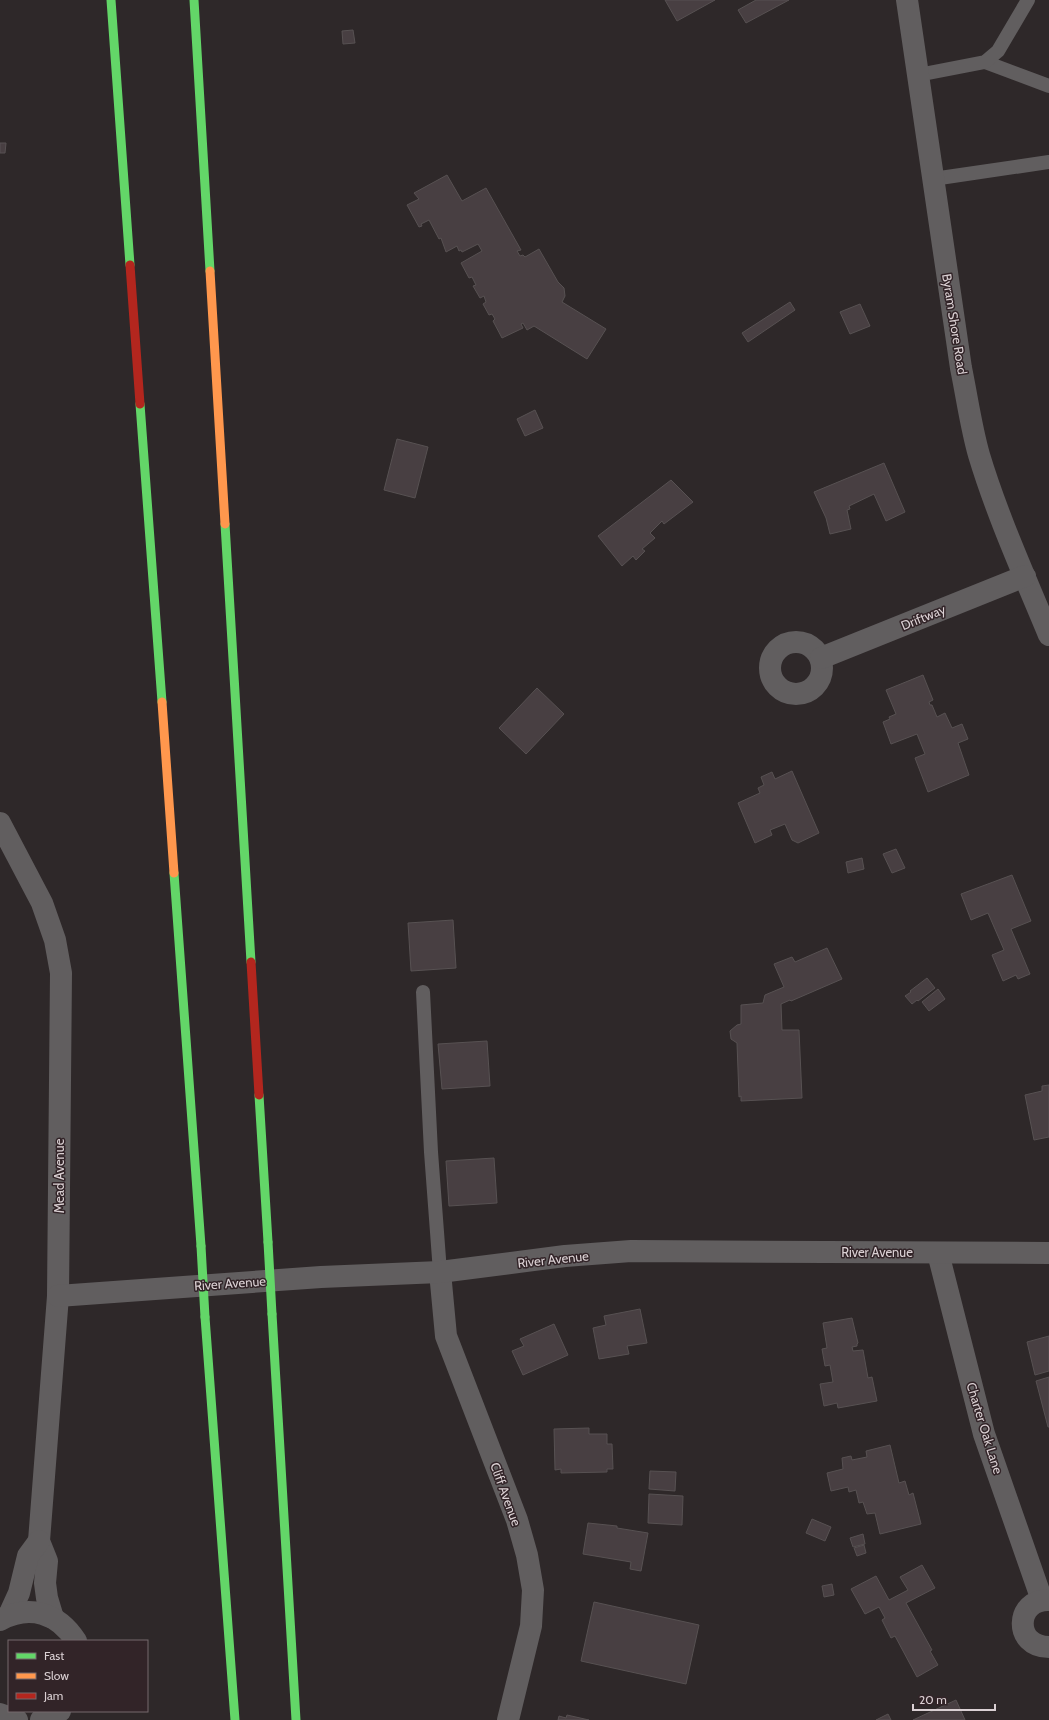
<svg xmlns="http://www.w3.org/2000/svg" width="1049" height="1720" font-family="Cabin,sans-serif">
  <style>
    .building { fill: #483f42; stroke: #575152 }
    .lines { fill: none; stroke-linecap: round; stroke-linejoin: round }
    .lane { stroke: #615e5f; stroke-width: 14 }
    .street { stroke: #615e5f; stroke-width: 22 }
    .fast { stroke: #63d668; stroke-width: 9 }
    .slow { stroke: #ff974d; stroke-width: 9 }
    .jam { stroke: #b3261e; stroke-width: 9 }
    .fast-bridge { stroke: #63d668; stroke-width: 9 }
    .labels { text-anchor: middle; stroke-width: 3; stroke-linejoin: round; paint-order: stroke }
    .street-label { font-size: 13px; fill: #dad0d3; stroke: #322428 }
  </style>
  <rect width="100%" height="100%" fill="#2e2829"/>
  <g class="building">
    <polygon points="665,0 715,0 677,21"/>
    <polygon points="756,0 789,0 746,23 738,10"/>
    <polygon points="353,30 355,43 343,44 342,31"/>
    <polygon points="0,143 6,143 5,153 0,153"/>
    <polygon points="447,175 462,201 486,188 521,250 517,251 520,256 523,255 525,257 539,249 558,282 564,288 565,296 562,302 606,329 587,359 534,326 527,330 523,323 521,324 523,328 502,338 493,321 495,319 492,314 489,315 483,304 486,302 484,296 480,298 473,286 476,285 472,277 469,278 461,263 482,251 478,244 462,252 461,250 459,251 457,246 446,252 441,238 439,239 429,220 421,224 422,226 419,227 407,205 419,199 414,193"/>
    <polygon points="790,302 795,310 748,342 742,333"/>
    <polygon points="860,304 870,326 850,334 840,312"/>
    <polygon points="535,410 543,428 525,436 517,419"/>
    <polygon points="397,439 428,447 415,498 384,490"/>
    <polygon points="884,463 905,512 886,521 874,494 849,506 850,509 847,510 851,529 830,534 826,518 814,492"/>
    <polygon points="671,480 693,502 664,524 662,521 650,533 655,538 642,549 645,551 636,560 633,556 622,566 598,536"/>
    <polygon points="923,675 933,700 929,702 930,705 932,705 937,717 945,713 952,728 962,724 968,739 958,743 969,775 928,792 915,758 925,754 917,734 891,744 883,722 890,719 889,717 896,714 886,690"/>
    <polygon points="537,688 564,714 526,754 499,728"/>
    <polygon points="792,771 819,833 798,843 792,840 785,824 770,830 772,835 755,843 738,803 760,793 758,788 764,785 761,777 772,772 775,779"/>
    <polygon points="896,849 905,868 892,873 883,854"/>
    <polygon points="862,858 864,869 848,873 846,862"/>
    <polygon points="1012,875 1031,921 1011,929 1030,974 1018,979 1016,975 1003,981 992,955 1004,950 988,913 971,920 961,894"/>
    <polygon points="453,920 456,968 411,971 408,923"/>
    <polygon points="827,948 842,979 791,1001 790,1000 781,1004 782,1030 799,1030 802,1098 741,1101 741,1096 739,1097 737,1043 731,1039 730,1031 737,1025 741,1024 741,1005 763,1003 765,995 784,987 774,964 792,957 795,962"/>
    <polygon points="927,978 935,988 918,1001 917,1000 912,1004 905,996 911,992 910,991"/>
    <polygon points="938,989 945,999 929,1011 922,1002"/>
    <polygon points="487,1041 490,1086 442,1089 438,1044"/>
    <polygon points="1049,1085 1049,1137 1034,1140 1025,1095 1042,1091 1042,1086"/>
    <polygon points="494,1158 497,1203 449,1206 446,1161"/>
    <polygon points="640,1309 647,1343 627,1346 629,1354 599,1359 593,1328 606,1325 604,1316"/>
    <polygon points="852,1318 858,1343 857,1344 857,1346 852,1347 853,1351 863,1350 868,1378 872,1377 877,1401 838,1408 837,1403 824,1406 820,1384 833,1382 830,1365 825,1366 822,1349 827,1348 823,1323"/>
    <polygon points="554,1324 568,1355 523,1375 512,1351 524,1346 520,1339"/>
    <polygon points="1049,1336 1049,1371 1035,1375 1027,1342"/>
    <polygon points="1049,1377 1049,1427 1048,1427 1036,1381"/>
    <polygon points="589,1428 589,1434 607,1434 607,1444 612,1444 613,1469 607,1469 607,1472 561,1473 561,1469 555,1470 554,1429"/>
    <polygon points="890,1445 899,1483 905,1481 909,1495 913,1493 921,1524 880,1534 875,1513 867,1514 863,1502 859,1503 856,1490 849,1492 848,1487 831,1491 827,1473 843,1469 842,1458 851,1456 852,1460 867,1457 866,1451"/>
    <polygon points="650,1471 676,1472 675,1491 649,1489"/>
    <polygon points="649,1494 683,1496 682,1525 648,1523"/>
    <polygon points="812,1519 831,1527 825,1541 806,1533"/>
    <polygon points="588,1523 617,1526 617,1528 648,1533 641,1571 630,1569 631,1562 583,1554"/>
    <polygon points="863,1534 865,1544 853,1547 850,1538"/>
    <polygon points="864,1545 866,1553 857,1556 854,1548"/>
    <polygon points="922,1565 935,1588 906,1603 932,1650 930,1651 938,1665 917,1677 895,1636 891,1638 882,1620 885,1618 879,1607 865,1614 851,1589 876,1576 889,1600 908,1590 900,1577"/>
    <polygon points="832,1584 834,1595 824,1597 822,1586"/>
    <polygon points="594,1602 699,1625 686,1684 581,1661"/>
    <polygon points="956,1700 965,1720 913,1720"/>
    <polygon points="888,1714 891,1720 876,1720"/>
    <polygon points="567,1715 589,1720 558,1720 559,1716 566,1718"/>
  </g>
  <g class="lines">
    <g class="lane">
      <polyline points="985,62 1049,86"/>
      <polyline points="918,75 985,62 998,51 1028,0"/>
      <polyline points="933,179 1049,162"/>
      <polyline points="423,992 431,1152 440,1272"/>
    </g>
    <g class="street">
      <path d="M907 0 961 368C967 397 971 427 979 455 997 515 1025 577 1049 635"/>
      <circle cx="796" cy="668" r="26"/>
      <polyline points="821,658 1025,576"/>
      <polyline points="0,823 42,903 55,940 61,973 58,1296 39,1541 47,1561 45,1583 47,1598 53,1618"/>
      <polyline points="938,1253 984,1434 1042,1600"/>
      <polyline points="440,1272 446,1336 517,1520 527,1555 533,1590 531,1626 508,1720"/>
      <polyline points="58,1296 321,1277 440,1272 565,1256 631,1251 1049,1253"/>
      <path d="M1049 1600C1015 1599 1013 1647 1049 1647"/>
      <polyline points="9,1615 19,1593 28,1556 39,1541"/>
      <path d="M0 1620C30 1604 58 1613 76 1641"/>
      <polyline points="0,1714 17,1720"/>
      <polyline points="41,1720 60,1711"/>
    </g>
    <g class="fast">
      <polyline points="111,0 130,265"/>
      <polyline points="194,0 210,271"/>
      <polyline points="140,404 162,702"/>
      <polyline points="225,524 251,962"/>
      <polyline points="174,873 201,1246"/>
      <polyline points="259,1095 268,1242"/>
      <polyline points="272,1314 296,1720"/>
      <polyline points="205,1317 235,1720"/>
    </g>
    <g class="slow">
      <polyline points="210,271 225,524"/>
      <polyline points="162,702 174,873"/>
    </g>
    <g class="jam">
      <polyline points="130,265 140,404"/>
      <polyline points="251,962 259,1095"/>
    </g>
    <g class="fast-bridge">
      <polyline points="268,1242 272,1314"/>
      <polyline points="201,1246 205,1317"/>
    </g>
  </g>
  <g class="labels">
    <g class="street-label">
      <text transform="translate(955 324) rotate(81)" y="5">Byram Shore Road</text>
      <text transform="translate(923 617) rotate(-22)" y="5">Driftway</text>
      <text transform="translate(59 1176) rotate(-90)" y="5">Mead Avenue</text>
      <text x="877" y="1257">River Avenue</text>
      <text transform="translate(553 1259) rotate(-6)" y="5">River Avenue</text>
      <text transform="translate(230 1283) rotate(-4)" y="5">River Avenue</text>
      <text transform="translate(985 1428) rotate(73)" y="5">Charter Oak Lane</text>
      <text transform="translate(506 1494) rotate(70)" y="5">Cliff Avenue</text>
    </g>
  </g>
  <rect x="8" y="1640" width="140" height="72" fill="#322428" stroke="#75696c"/>
  <rect x="16" y="1653" width="20" height="6" fill="#63d668" stroke="#75696c"/>
  <text x="44" y="1660" font-size="12" fill="#dad0d3">Fast</text>
  <rect x="16" y="1673" width="20" height="6" fill="#ff974d" stroke="#75696c"/>
  <text x="44" y="1680" font-size="12" fill="#dad0d3">Slow</text>
  <rect x="16" y="1693" width="20" height="6" fill="#b3261e" stroke="#75696c"/>
  <text x="44" y="1700" font-size="12" fill="#dad0d3">Jam</text>
  <path d="M913 1704v6h82v-6" fill="none" stroke="#dad0d3" stroke-width="2"/>
  <text x="919" y="1704" font-size="12" fill="#dad0d3" stroke="#322428" stroke-width="3" paint-order="stroke">20 m</text>
</svg>
